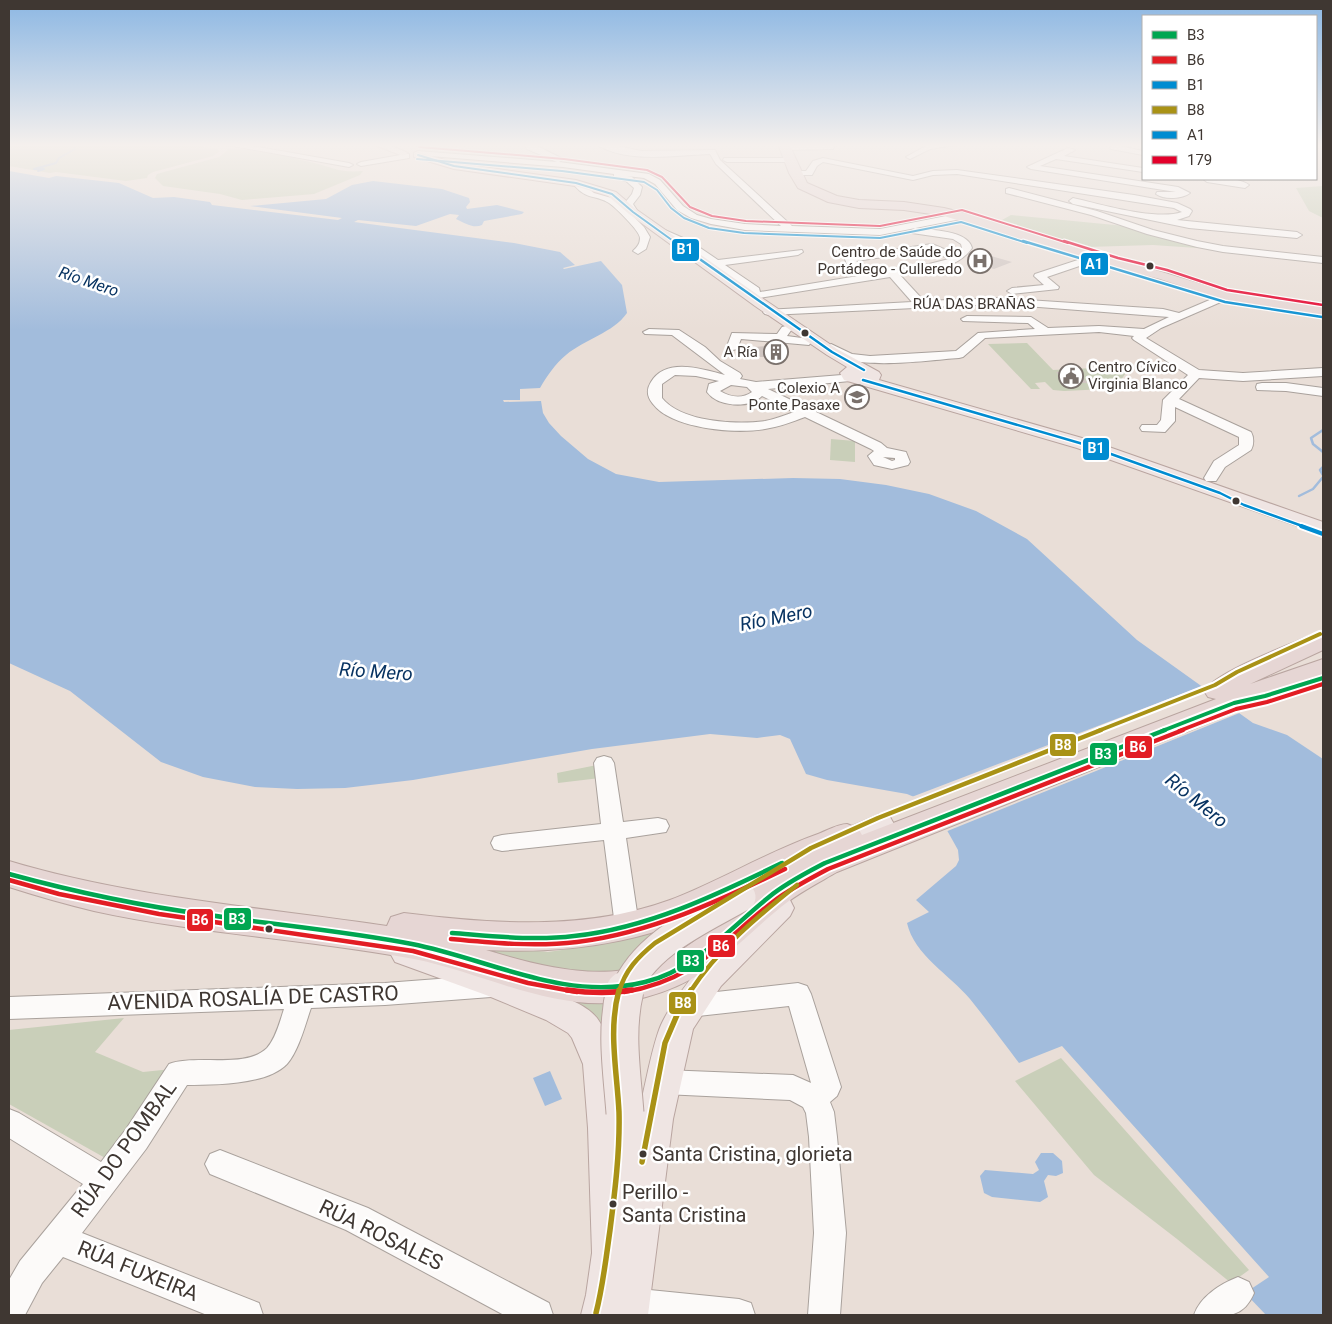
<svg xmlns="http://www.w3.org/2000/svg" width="1332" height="1324" font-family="Roboto,sans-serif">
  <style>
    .green { fill: #c9cfb9 }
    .water { fill: #a2bcdc }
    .pier { fill: #e9ded7 }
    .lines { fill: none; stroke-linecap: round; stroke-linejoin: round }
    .stream-far1 { stroke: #a2bcdc; stroke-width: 2 }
    .stream { stroke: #a2bcdc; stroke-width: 2.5 }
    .building { fill: #d0c6c2 }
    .minor-casing { stroke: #a9a19c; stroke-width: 2 }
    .major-casing { stroke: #b9a5a0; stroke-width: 2 }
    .highway-casing { stroke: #b9a5a0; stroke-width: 2 }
    .minor { fill: #fcfaf9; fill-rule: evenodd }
    .major { fill: #efe5e3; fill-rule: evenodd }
    .highway { fill: #e6d6d4; fill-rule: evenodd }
    .major-bridge-far1-casing { stroke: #b9a5a0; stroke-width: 31; stroke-linecap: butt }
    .major-bridge-casing { stroke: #b9a5a0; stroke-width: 39; stroke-linecap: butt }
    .major-bridge-far1 { stroke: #efe5e3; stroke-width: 29 }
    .major-bridge { stroke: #efe5e3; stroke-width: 37 }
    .bus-1-far1-casing { stroke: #fff; stroke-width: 8 }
    .bus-1-casing { stroke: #fff; stroke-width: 8 }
    .bus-2-far2-casing { stroke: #fff; stroke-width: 8 }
    .bus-2-far1-casing { stroke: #fff; stroke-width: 8 }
    .bus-2-casing { stroke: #fff; stroke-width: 9 }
    .bus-3-far2-casing { stroke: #fff; stroke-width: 4 }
    .bus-3-far1-casing { stroke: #fff; stroke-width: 5 }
    .bus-3-casing { stroke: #fff; stroke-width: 8 }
    .bus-4-far2-casing { stroke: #fff; stroke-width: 8 }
    .bus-4-far1-casing { stroke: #fff; stroke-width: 8 }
    .bus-4-casing { stroke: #fff; stroke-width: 9 }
    .bus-5-far1-casing { stroke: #fff; stroke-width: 4 }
    .bus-5-casing { stroke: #fff; stroke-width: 5 }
    .bus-6-far1-casing { stroke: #fff; stroke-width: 4 }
    .bus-6-casing { stroke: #fff; stroke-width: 5 }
    .bus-1-far1 { stroke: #00a651; stroke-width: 4 }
    .bus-1 { stroke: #00a651; stroke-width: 4.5 }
    .bus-2-far2 { stroke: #e21d24; stroke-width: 4 }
    .bus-2-far1 { stroke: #e21d24; stroke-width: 4.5 }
    .bus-2 { stroke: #e21d24; stroke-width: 5.5 }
    .bus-3-far2 { stroke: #008cd1; stroke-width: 2 }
    .bus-3-far1 { stroke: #008cd1; stroke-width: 2.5 }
    .bus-3 { stroke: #008cd1; stroke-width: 4 }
    .bus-4-far2 { stroke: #a99216; stroke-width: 4 }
    .bus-4-far1 { stroke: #a99216; stroke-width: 4.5 }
    .bus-4 { stroke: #a99216; stroke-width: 5.5 }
    .bus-5-far1 { stroke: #008cd1; stroke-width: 2 }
    .bus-5 { stroke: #008cd1; stroke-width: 2.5 }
    .bus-6-far1 { stroke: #e4002b; stroke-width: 2 }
    .bus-6 { stroke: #e4002b; stroke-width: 2.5 }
    .bus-dot { fill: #3f3732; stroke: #fff; stroke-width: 2 }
    .labels { text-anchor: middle; stroke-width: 5; stroke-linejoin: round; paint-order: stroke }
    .far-poi-label { font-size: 15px; fill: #3f3732; stroke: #fff; text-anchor: end }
    .far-street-label { font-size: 15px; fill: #3f3732; stroke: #fff }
    .far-water-label { font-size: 16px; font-style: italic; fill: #093462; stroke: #fff }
    .water-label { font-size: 19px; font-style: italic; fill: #093462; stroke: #fff }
    .near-bus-label { font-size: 20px; fill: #3f3732; stroke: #fff; text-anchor: start }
    .near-street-label { font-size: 21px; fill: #3f3732; stroke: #fff }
    .line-badge { stroke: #fff; stroke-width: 2 }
    .badge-label { font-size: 14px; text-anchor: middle; font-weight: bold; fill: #fff }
  </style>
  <rect width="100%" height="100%" fill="#e9ded7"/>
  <g class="green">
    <polygon points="9,144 181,144 213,148 220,151 213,156 153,172 148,175 147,178 126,181 56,172 50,173 9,166"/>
    <path d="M226 148C254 148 286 156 314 163 334 168 341 173 363 171L360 175 314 194 242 200 220 194 163 186 155 178 157 174 164 172 219 157 228 150Z"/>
    <polygon points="1323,186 1323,218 1309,211 1296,188"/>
    <polygon points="1011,215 1125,226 1189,243 1197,248 1153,245 1087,247 1002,220"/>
    <polygon points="1027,343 1053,370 1094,368 1133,363 1118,384 1106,389 1064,391 1053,390 1045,382 1035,383 1040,389 1031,389 988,344"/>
    <polygon points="831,439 855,441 855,462 830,460"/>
    <polygon points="597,765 600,778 558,783 557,773"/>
    <polygon points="663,928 615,980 590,981 437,941 548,952 610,943"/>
    <polygon points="570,1002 607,1003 605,1024 598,1026"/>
    <polygon points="124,1018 95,1052 143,1072 172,1069 107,1159 9,1104 9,1030"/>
    <polygon points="1061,1058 1249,1270 1231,1283 1177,1239 1094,1175 1015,1081"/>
  </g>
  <g class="water">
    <path d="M9 171 49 178 56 176 119 183 153 198 174 197 210 202 212 205 338 220 342 218 250 206 326 199 352 185 373 181 442 189 469 198 470 202 466 207 467 209 497 205 524 212 522 214 484 221 482 225C473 229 465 223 456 219L459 215 450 214 416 226 358 220 354 222 514 243 560 252 575 265 563 268 564 269 601 261 622 285 627 313C613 333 585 339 566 355 555 364 547 376 540 388L520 389V400H503L504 402 541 401 543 413 549 423 561 436 588 459 616 474 659 482 793 478 840 479 886 485 929 494 976 511 1027 539 1137 640 1253 723 1287 735 1323 759V1315H1266L1245 1293 1269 1277 1062 1046 1019 1063C1003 1042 987 1020 970 999 950 975 914 955 907 923L929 912 916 900 956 866 959 860 958 850 953 841 944 825 919 799 907 794 827 780 806 774 790 739 780 735 757 738 710 734 592 749 413 780 345 788 297 789 255 787 203 777 161 762 70 691 9 663Z"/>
    <polygon points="550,1071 562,1099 545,1106 533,1078"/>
    <polygon points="1041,1153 1053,1153 1062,1161 1063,1173 1056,1176 1048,1175 1044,1181 1048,1197 1040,1202 992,1197 984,1193 980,1176 985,1170 1033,1174 1039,1170 1035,1162"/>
  </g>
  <polygon class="pier" points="1205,685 1242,712 945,832 929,811 918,801 909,798"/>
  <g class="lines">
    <polyline class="stream-far1" points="38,171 44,169 34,169 56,163 59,158 75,149 74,144"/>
    <g class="stream">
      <polyline points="1323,430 1311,438 1313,444 1323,452"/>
      <polyline points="1323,467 1320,470 1323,475"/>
      <polyline points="1299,496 1313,489 1323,477"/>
    </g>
  </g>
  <g class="building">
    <polygon points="984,254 1012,262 994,269 969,261"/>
    <polygon points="766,346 784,347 786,357 754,357 754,347"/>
    <polygon points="1076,371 1088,383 1074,383 1072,381 1065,381 1056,372"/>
  </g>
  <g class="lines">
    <defs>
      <g id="minor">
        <polygon points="222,144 241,144 349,163 353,165 349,167"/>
        <path d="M525 144H533L561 158 562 160 559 162 649 174 660 180 683 206 697 215 711 219 745 224 781 226 716 164 710 154C677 155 625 164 596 144H608L641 151 715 150 720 160 792 226 880 229 961 213 966 216 961 219 880 235 745 230 711 224 691 218 677 210 655 184 644 178 627 176 632 177 642 187 640 195 633 204 638 212 631 214 644 227 650 237 646 249 638 254 633 251C637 247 640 244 640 238 640 231 615 207 609 203 597 195 587 200 575 186L582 184 594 193 615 199 628 212 624 204 632 194 634 188 626 181 614 178V174L563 167 418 155 414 153 418 151 557 162 527 149Z"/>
        <polygon points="961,144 930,149 910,159 906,157 928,145"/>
        <polygon points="1113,144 1122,144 1120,146 1143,151 1143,155 1111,149 1110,147"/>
        <polygon points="830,145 834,147 833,149 784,150 780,148 784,146"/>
        <path d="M1068 148 1075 150 1064 156 1143 168V172L1056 159 1040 166 1178 187 1190 193C1182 199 1164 200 1156 194L1157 192H1176L1031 169 1027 167Z"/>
        <polygon points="406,154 409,154 409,158 361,166 357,164 361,162"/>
        <polygon points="724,158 789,158 793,160 789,162 727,162 723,160"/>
        <path d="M823 158 913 176 933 171 957 170 1134 195 1177 203 1190 209 1192 211 1189 216 1177 220 1297 232 1302 235 1297 238 1189 228 1073 204 1069 201 1073 198C1100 204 1156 221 1182 212L1174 208 957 174 933 175 913 180 823 162 817 166 812 175H795L791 173 795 171H806L813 161Z"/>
        <path d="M1203 179C1216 178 1238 177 1249 185L1245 188 1207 182Z"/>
        <polygon points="1009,188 1097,211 1153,230 1197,241 1223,246 1323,257 1323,263 1223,252 1197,247 1147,234 1091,215 1006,193 1006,189"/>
        <path d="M658 227 690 241 718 260 802 250 803 252 798 255 725 265 759 288 760 292 864 275 847 265 845 259 850 256 932 244 956 254 962 248 961 244 953 239 912 233 910 231 915 228C930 230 968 230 972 248 957 270 924 271 900 275L924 301 998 298 1163 309 1179 313 1226 293 1230 294 1231 296 1230 298 1161 328 1146 338 1199 370 1243 373 1323 368V376L1243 381 1199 378 1179 399 1251 432C1254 437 1254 445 1251 450L1225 467 1216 481H1206L1204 478 1214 461 1239 445V437L1175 407V421L1165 432 1142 431 1140 428 1142 425H1157L1161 420 1163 400 1188 375 1134 340 1132 338 1134 336 1099 332 985 338 963 357 959 358C927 360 847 373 825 348L831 344 852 354 870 356 956 351 978 333 1035 329 1028 323 963 321 961 319 967 316 1031 317 1048 328 1099 326 1144 329 1169 317 998 304 769 315 765 314 763 312 765 310 912 302 890 277 759 298 734 290 733 288 734 286H742L684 245 655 232V228ZM931 250 949 259 925 265 876 273 856 261Z"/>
        <polygon points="1096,254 1101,257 1100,259 1047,277 1059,287 1058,289 1012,294 1007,291 1012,288 1044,285 1034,276 1035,274"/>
        <polygon points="786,326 792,329 787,336 809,339 811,342 809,345 741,339 737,349 733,350 727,346 732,333 777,334 782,327"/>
        <path d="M649 329 679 330 705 347 720 361 740 373 742 376 740 379 756 382 854 374 856 377 850 381 768 389 881 443 887 448 906 452 910 462 908 465 892 469 874 465 868 456 874 451 871 449 805 417C792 422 778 427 765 429 735 434 672 429 653 404 647 397 646 390 651 382 666 357 702 369 725 375L672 335 645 334 643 332ZM675 375 696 376 719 381 709 384 707 392C718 407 749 409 762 396L794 412C785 415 775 419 765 421 736 425 681 422 662 398V384ZM731 385 747 387 752 392C742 399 730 397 720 391ZM883 457 895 458V460L892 461Z"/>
        <polygon points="1262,383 1286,383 1323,388 1323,396 1286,391 1257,390 1256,387 1257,384"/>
        <polygon points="604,756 611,758 614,763 623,822 658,818 666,820 669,826 666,832 626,838 639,926 636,933 627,936 618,933 615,926 604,840 502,851 494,849 491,843 494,837 502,835 601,824 594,763 597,758"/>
        <path d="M491 975 500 978 504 986 500 994 491 997 385 1005 311 1008C305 1025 299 1050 287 1064 267 1085 214 1085 187 1085L146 1149 82 1233 259 1303 263 1315H207L63 1257 42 1283 25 1315H9V1280L20 1261 83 1184 9 1138V1109L19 1113 101 1162 126 1129 169 1064C196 1054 246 1069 267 1048 276 1038 280 1021 284 1009L9 1019V997L385 983Z"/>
        <polygon points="798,983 807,986 811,994 841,1087 837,1096 830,1102 834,1112 837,1137 846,1233 840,1315 808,1315 814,1233 809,1137 806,1113 803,1107 790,1100 664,1094 654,1091 650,1082 654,1073 664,1070 793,1075 811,1083 789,1006 689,1017 680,1014 676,1006 680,998 689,995"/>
        <polygon points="220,1150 368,1208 549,1303 553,1315 504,1315 346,1230 210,1174 205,1164 210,1154"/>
        <path d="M1238 1277 1249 1282 1254 1293C1242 1322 1221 1315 1194 1315 1200 1297 1220 1284 1238 1277Z"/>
        <polygon points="630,1288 739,1299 751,1303 755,1315 618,1315 614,1304 618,1292"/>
      </g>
      <g id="major">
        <polygon points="372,144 387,144 408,153 403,156"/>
        <polygon points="418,152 455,163 576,180 616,192 637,210 765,300 837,349 879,372 881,375 879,380 1089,440 1323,522 1323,535 1077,448 844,380 840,373 847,367 827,355 755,306 629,214 608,196 575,186 454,169 414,157 414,153"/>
        <path d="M880 814 890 817 894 824 890 831C870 840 843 860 822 853L818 846 822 839Z"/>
        <path d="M779 896 790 900 794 908 790 916 721 986 693 1029 673 1119 648 1315H581L586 1295 592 1253 588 1128 583 1064 572 1038 568 1033 546 1020 486 995 395 962 390 953 395 944 406 940C452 956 498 971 543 989 560 996 585 1003 597 1018 613 1040 618 1072 621 1098L625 1097 638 1101 640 1106C646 1083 652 1046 661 1025 676 991 745 907 779 896Z"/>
      </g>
      <g id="highway">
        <polygon points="778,144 789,144 807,183 837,196 859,200 904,202 944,208 977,216 1228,292 1323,306 1323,316 1220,299 1160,279 1111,267 944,216 904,210 859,208 828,202 798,188 789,173"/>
        <path d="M1323 632V650L1250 684 1323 659V677L837 872C818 883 798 893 781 907 732 947 711 979 646 997 566 1020 490 974 414 959 308 939 199 934 94 911 65 904 37 896 9 887V861C132 898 260 907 387 926L391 917 404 913C492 924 585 931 670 900 720 881 767 852 818 834 826 831 838 824 847 824 850 825 854 827 858 828L862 835 1216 699 1208 697 1204 691C1217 671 1289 645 1314 634ZM747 895C727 912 708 932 686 947 625 988 551 970 486 950 583 955 661 938 747 895Z"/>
      </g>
    </defs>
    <use href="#minor" class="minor-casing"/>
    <use href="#major" class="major-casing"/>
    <use href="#highway" class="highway-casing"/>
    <use href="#minor" class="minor"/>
    <use href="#major" class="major"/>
    <use href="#highway" class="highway"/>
    <defs>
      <path id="major-bridge-far1" d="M625 992C644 944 699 921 741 897"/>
      <path id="major-bridge" d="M625 990C615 1031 622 1072 625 1113"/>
    </defs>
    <use href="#major-bridge-far1" class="major-bridge-far1-casing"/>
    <use href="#major-bridge" class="major-bridge-casing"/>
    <use href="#major-bridge-far1" class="major-bridge-far1"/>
    <use href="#major-bridge" class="major-bridge"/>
    <defs>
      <polyline id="bus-1-far1" points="1162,731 1234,703 1265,696 1323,678"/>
      <g id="bus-1">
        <path d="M9 874C75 892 141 906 209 915 276 925 345 931 412 944 489 959 565 1002 645 982 695 970 730 928 769 897 786 883 806 873 825 863L1165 730"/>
        <path d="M452 933C492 936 534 941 574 936 648 928 716 895 782 863"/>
      </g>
      <polyline id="bus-2-far2" points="1179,731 1236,709 1267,702 1323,684"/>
      <g id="bus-2-far1">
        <polyline points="9,880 59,894 159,914 413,951 528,983 577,992"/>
        <path d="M451 939C493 943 535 947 577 942 651 933 719 901 785 869"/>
        <path d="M624 992C698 980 723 939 778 898 794 887 811 878 828 869L1183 730"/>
      </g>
      <path id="bus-2" d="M567 990C589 993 610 994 632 990"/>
      <polyline id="bus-3-far2" points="418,155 454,166 576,183 612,194 633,212 676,243"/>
      <g id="bus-3-far1">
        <polyline points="674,241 832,352 864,370"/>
        <polyline points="863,380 1083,444 1220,493 1244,505 1305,527"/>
      </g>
      <polyline id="bus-3" points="1301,526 1323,534"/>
      <polyline id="bus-4-far2" points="1098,731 1215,685 1237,672 1320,634"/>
      <g id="bus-4-far1">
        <path d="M619 992C625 970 638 957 655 943L811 848 878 818 1101 730"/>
        <path d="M690 992C717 950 758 916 797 885"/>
      </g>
      <g id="bus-4">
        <polyline points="642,1162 665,1043 680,1008 691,990"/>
        <path d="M596 1313C603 1286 606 1258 610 1230 615 1191 620 1151 619 1112 617 1071 608 1030 619 990"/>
      </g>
      <polyline id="bus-5-far1" points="417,159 562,171 644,182 657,190 671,208 684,218 709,228 744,233 880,238 961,222 1027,243"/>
      <polyline id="bus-5" points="1023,241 1225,302 1322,317"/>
      <polyline id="bus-6-far1" points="419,147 564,159 647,170 662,177 690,207 712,216 746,221 880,226 962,210 1068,243"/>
      <polyline id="bus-6" points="1064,241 1118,258 1167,270 1227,290 1323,305"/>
    </defs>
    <use href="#bus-1-far1" class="bus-1-far1-casing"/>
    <use href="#bus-1" class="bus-1-casing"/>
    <use href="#bus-2-far2" class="bus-2-far2-casing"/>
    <use href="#bus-2-far1" class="bus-2-far1-casing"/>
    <use href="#bus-2" class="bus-2-casing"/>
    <use href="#bus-3-far2" class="bus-3-far2-casing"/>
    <use href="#bus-3-far1" class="bus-3-far1-casing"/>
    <use href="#bus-3" class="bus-3-casing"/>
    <use href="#bus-4-far2" class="bus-4-far2-casing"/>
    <use href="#bus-4-far1" class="bus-4-far1-casing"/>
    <use href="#bus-4" class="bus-4-casing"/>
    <use href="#bus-5-far1" class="bus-5-far1-casing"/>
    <use href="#bus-5" class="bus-5-casing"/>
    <use href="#bus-6-far1" class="bus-6-far1-casing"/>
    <use href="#bus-6" class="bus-6-casing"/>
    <use href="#bus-1-far1" class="bus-1-far1"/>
    <use href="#bus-1" class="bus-1"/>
    <use href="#bus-2-far2" class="bus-2-far2"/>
    <use href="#bus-2-far1" class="bus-2-far1"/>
    <use href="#bus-2" class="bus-2"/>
    <use href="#bus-3-far2" class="bus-3-far2"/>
    <use href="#bus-3-far1" class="bus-3-far1"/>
    <use href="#bus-3" class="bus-3"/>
    <use href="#bus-4-far2" class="bus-4-far2"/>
    <use href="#bus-4-far1" class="bus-4-far1"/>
    <use href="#bus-4" class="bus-4"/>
    <use href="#bus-5-far1" class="bus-5-far1"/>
    <use href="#bus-5" class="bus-5"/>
    <use href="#bus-6-far1" class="bus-6-far1"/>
    <use href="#bus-6" class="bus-6"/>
  </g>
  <linearGradient id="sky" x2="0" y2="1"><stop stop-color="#8cb7e3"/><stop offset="0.44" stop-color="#f5f0ed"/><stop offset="1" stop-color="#f5f0ed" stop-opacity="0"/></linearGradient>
  <rect width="1332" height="330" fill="url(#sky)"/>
  <defs>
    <symbol id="hospital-ring" viewBox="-11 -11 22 22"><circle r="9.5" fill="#fff" stroke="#7a716c" stroke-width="1.5"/><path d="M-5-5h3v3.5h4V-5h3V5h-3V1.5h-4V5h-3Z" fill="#7a716c"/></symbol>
    <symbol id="building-ring" viewBox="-11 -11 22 22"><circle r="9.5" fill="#fff" stroke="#7a716c" stroke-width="1.5"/><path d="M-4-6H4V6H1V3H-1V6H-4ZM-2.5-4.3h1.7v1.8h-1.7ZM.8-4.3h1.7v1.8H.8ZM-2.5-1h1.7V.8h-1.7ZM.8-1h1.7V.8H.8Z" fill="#7a716c"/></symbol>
    <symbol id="civic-ring" viewBox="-11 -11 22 22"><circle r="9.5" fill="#fff" stroke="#7a716c" stroke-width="1.5"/><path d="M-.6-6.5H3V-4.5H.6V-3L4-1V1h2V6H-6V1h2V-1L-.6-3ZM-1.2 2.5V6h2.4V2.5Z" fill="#7a716c"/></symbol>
    <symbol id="school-ring" viewBox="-11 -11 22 22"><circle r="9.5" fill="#fff" stroke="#7a716c" stroke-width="1.5"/><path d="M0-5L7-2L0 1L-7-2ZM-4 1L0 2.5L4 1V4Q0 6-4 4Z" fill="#7a716c"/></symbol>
  </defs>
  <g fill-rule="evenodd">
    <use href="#hospital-ring" x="966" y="247" width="28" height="28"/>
    <use href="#building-ring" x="762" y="338" width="28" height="28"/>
    <use href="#civic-ring" x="1057" y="362" width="28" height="28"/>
    <use href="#school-ring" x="843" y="383" width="28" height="28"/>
  </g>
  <g class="bus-dot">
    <circle cx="1150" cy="266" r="4.5"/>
    <circle cx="805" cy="333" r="4.5"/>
    <circle cx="1236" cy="501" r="4.5"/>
    <circle cx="269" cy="929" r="4.5"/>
    <circle cx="643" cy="1154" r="4.5"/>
    <circle cx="613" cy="1204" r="4.5"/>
  </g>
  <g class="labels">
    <g class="far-poi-label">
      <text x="962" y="257">Centro de Saúde do<tspan x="962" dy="17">Portádego - Culleredo</tspan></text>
      <text x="758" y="357">A Ría</text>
      <text x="1088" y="372" text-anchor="start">Centro Cívico<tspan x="1088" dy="17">Virginia Blanco</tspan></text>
      <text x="840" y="393">Colexio A<tspan x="840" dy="17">Ponte Pasaxe</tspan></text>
    </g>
    <g class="far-street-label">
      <text x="974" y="309">RÚA DAS BRAÑAS</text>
    </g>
    <g class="far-water-label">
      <text transform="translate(89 281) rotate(19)" y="6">Río Mero</text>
    </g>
    <g class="water-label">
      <text transform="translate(776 617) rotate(-11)" y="7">Río Mero</text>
      <text transform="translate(376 671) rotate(4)" y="7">Río Mero</text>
      <text transform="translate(1197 800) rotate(39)" y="7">Río Mero</text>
    </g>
    <g class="near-bus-label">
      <text x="652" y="1161">Santa Cristina, glorieta</text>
      <text x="622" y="1199">Perillo -<tspan x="622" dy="23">Santa Cristina</tspan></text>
    </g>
    <g class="near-street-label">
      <text transform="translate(253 998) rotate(-2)" y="7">AVENIDA ROSALÍA DE CASTRO</text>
      <text transform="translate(124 1149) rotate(-54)" y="7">RÚA DO POMBAL</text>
      <text transform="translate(381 1235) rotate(26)" y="7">RÚA ROSALES</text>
      <text transform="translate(138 1271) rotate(22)" y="7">RÚA FUXEIRA</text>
    </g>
  </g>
  <g class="line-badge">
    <rect x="671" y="238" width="29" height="24" rx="5" fill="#008cd1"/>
    <rect x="1080" y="252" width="29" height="24" rx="5" fill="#008cd1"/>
    <rect x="1082" y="437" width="28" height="24" rx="5" fill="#008cd1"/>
    <rect x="1049" y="733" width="28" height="24" rx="5" fill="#a99216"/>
    <rect x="1124" y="735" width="29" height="24" rx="5" fill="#e21d24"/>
    <rect x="1089" y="742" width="29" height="24" rx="5" fill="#00a651"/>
    <rect x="223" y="907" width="29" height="24" rx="5" fill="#00a651"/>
    <rect x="186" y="908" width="28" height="24" rx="5" fill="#e21d24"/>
    <rect x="707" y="934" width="29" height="24" rx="5" fill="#e21d24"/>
    <rect x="676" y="949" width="29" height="24" rx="5" fill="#00a651"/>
    <rect x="668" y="991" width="29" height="24" rx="5" fill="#a99216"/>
  </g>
  <g class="badge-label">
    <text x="685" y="254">B1</text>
    <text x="1094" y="269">A1</text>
    <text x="1096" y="453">B1</text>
    <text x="1063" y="750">B8</text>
    <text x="1138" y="752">B6</text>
    <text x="1103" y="759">B3</text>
    <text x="237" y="924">B3</text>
    <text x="200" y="925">B6</text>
    <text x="721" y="951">B6</text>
    <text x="691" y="966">B3</text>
    <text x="683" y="1008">B8</text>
  </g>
  <rect width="1332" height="1324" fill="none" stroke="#3f3732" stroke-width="20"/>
  <rect x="1142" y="15" width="175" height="165" fill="#ffffff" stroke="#b2afad"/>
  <rect x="1152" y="31" width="25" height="8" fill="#00a651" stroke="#b2afad"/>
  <text x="1187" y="40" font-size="15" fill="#3f3732">B3</text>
  <rect x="1152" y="56" width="25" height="8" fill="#e21d24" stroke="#b2afad"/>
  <text x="1187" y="65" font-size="15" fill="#3f3732">B6</text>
  <rect x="1152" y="81" width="25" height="8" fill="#008cd1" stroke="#b2afad"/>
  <text x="1187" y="90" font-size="15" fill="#3f3732">B1</text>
  <rect x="1152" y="106" width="25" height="8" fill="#a99216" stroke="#b2afad"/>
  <text x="1187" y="115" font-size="15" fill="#3f3732">B8</text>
  <rect x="1152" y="131" width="25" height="8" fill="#008cd1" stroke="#b2afad"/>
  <text x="1187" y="140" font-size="15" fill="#3f3732">A1</text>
  <rect x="1152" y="156" width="25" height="8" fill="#e4002b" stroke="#b2afad"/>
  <text x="1187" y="165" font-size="15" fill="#3f3732">179</text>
</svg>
